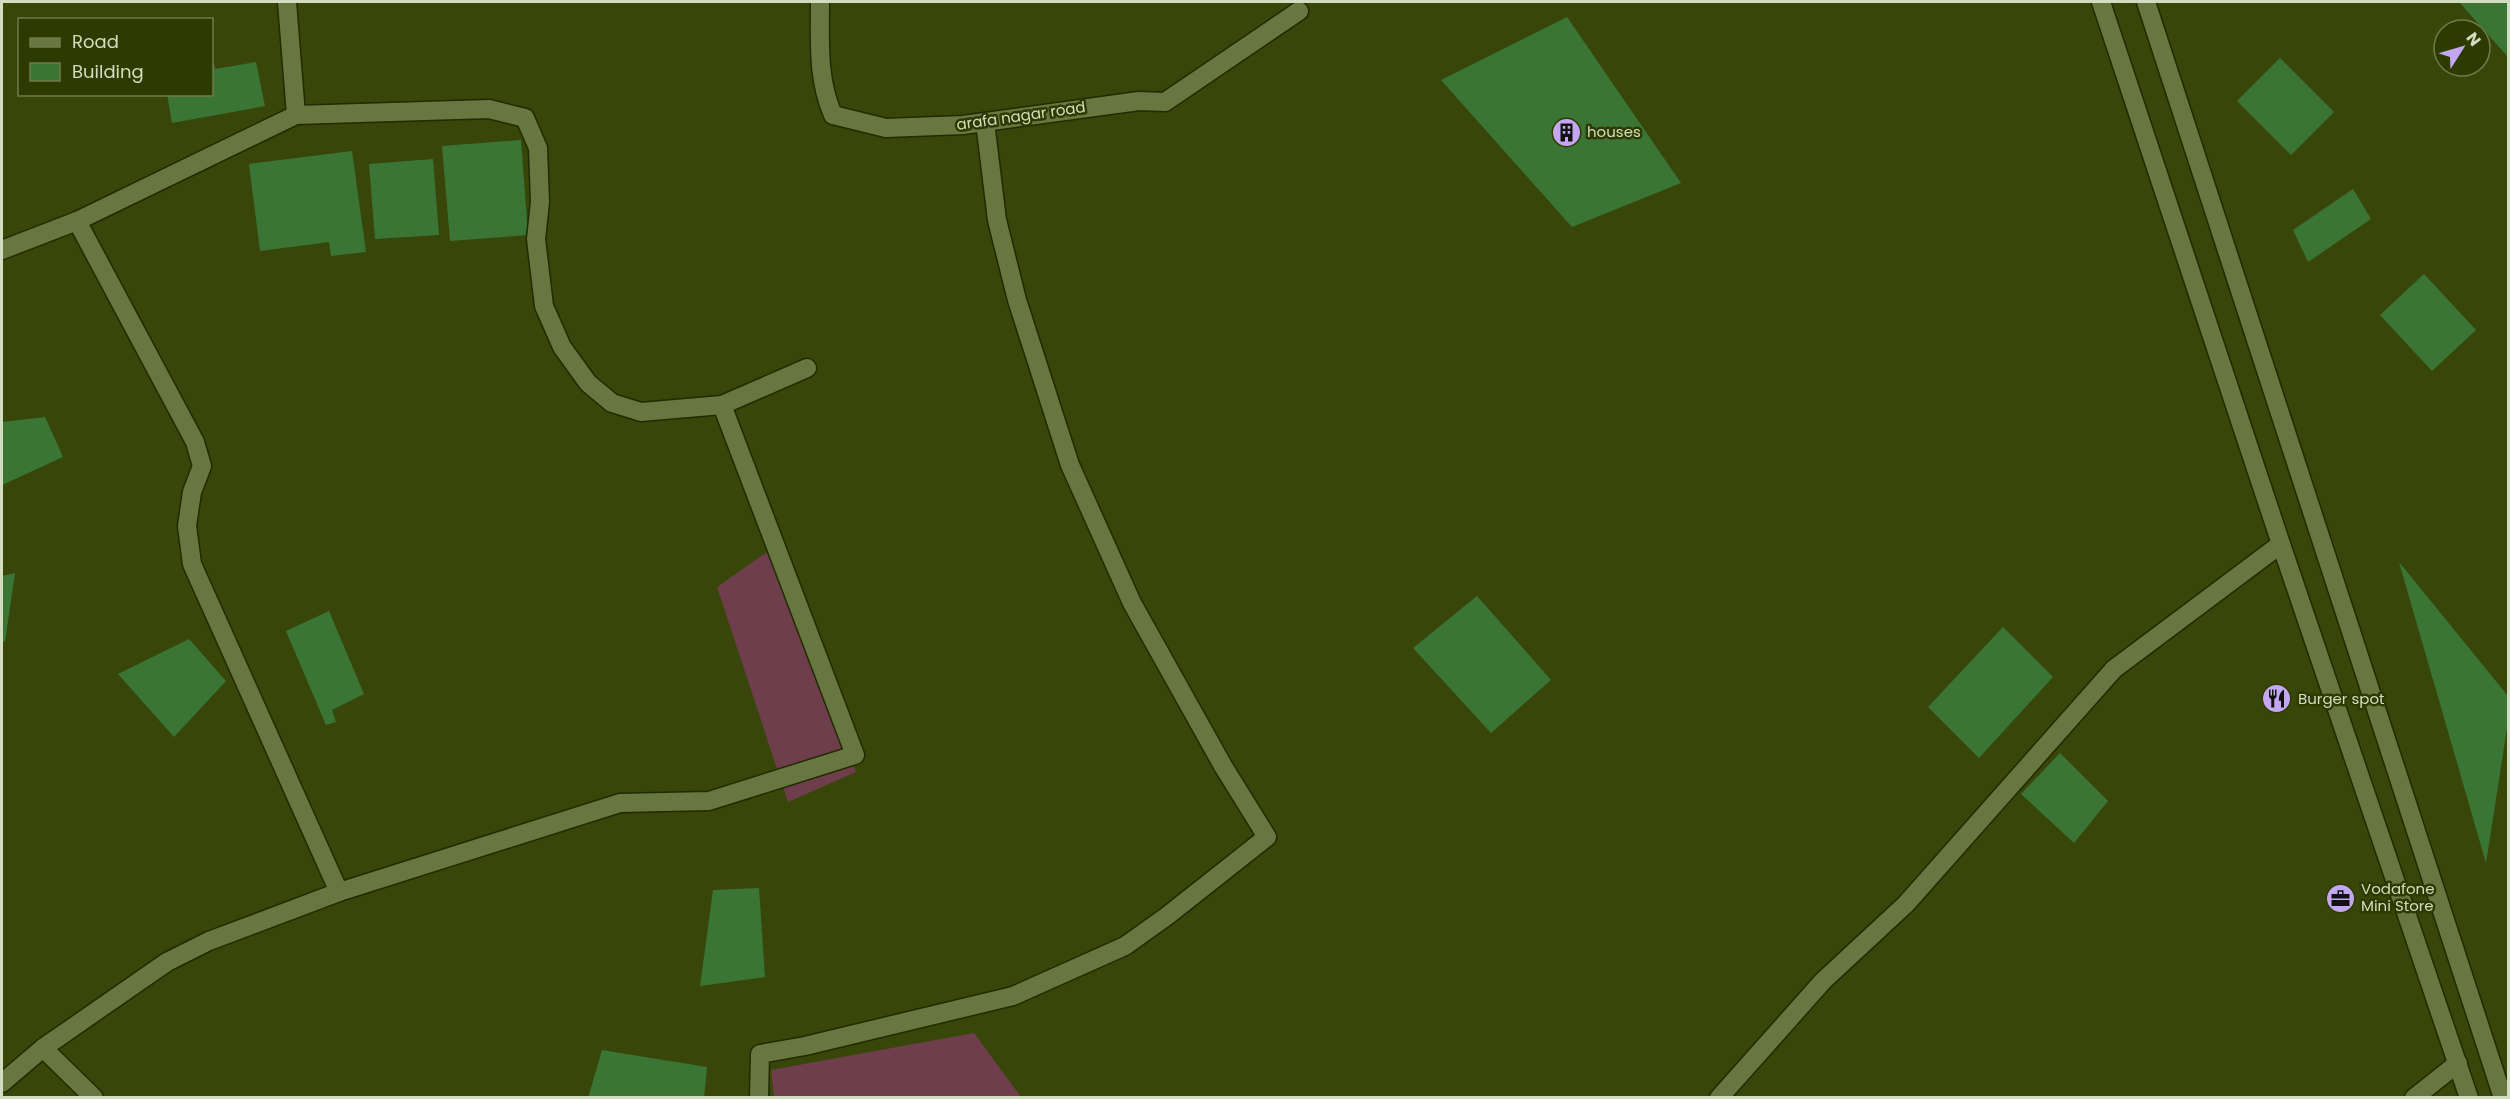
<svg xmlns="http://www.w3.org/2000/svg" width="2510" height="1099" font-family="Poppins,sans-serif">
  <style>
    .grass { fill: #6f3e4c }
    .building { fill: #3a7535 }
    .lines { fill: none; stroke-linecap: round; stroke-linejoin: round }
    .street-casing { stroke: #212b00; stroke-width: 21 }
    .secondary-casing { stroke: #212b00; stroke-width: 21 }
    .street { stroke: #67773f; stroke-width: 18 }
    .secondary { stroke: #67773f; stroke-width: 18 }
    .labels { text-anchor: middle; stroke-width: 5; stroke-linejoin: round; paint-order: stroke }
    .street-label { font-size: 15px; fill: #d2dcbe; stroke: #2e3b00 }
    .poi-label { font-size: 15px; fill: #d2dcbe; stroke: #2e3b00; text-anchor: start }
  </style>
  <rect width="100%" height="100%" fill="#38460a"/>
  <g class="grass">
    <polygon points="777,545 856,772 788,802 717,587"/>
    <polygon points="974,1033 1021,1097 774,1097 771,1070"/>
  </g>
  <g class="building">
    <polygon points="2459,2 2508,2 2508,57"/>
    <polygon points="1567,17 1681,183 1572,227 1441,80"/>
    <polygon points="212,54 215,69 256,62 265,106 172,123 167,94 212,94"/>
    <polygon points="2280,58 2334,112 2291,155 2237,101"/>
    <polygon points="521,140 528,235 450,241 442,146"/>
    <polygon points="352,151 366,252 331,256 329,242 260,251 249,164"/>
    <polygon points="433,159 439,235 375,239 369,164"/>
    <polygon points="2353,189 2371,219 2308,262 2293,230"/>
    <polygon points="2424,274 2476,330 2432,371 2380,315"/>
    <polygon points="45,417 63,457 2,485 2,422"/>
    <polygon points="2399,562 2508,696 2508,722 2486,863"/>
    <polygon points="15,573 5,642 2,641 2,576"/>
    <polygon points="1477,596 1551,680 1491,733 1413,648"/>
    <polygon points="329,611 364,694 332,710 336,722 326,725 286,631"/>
    <polygon points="2003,627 2053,677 1979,758 1928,707"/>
    <polygon points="189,639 226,681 174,737 118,674"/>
    <polygon points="2060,753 2108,801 2074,843 2021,794"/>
    <polygon points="759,888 765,977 700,986 713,890"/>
    <polygon points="602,1050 707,1067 704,1098 588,1098"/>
  </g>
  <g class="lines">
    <defs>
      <g id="street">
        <path d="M820 2C820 40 817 79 833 115L886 128 963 125 1139 101 1165 102 1299 11"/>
        <polyline points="296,115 489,109 525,118 538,148 540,202 536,239 544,306 562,347 588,383 612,403 641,412 722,405 807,368"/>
        <polyline points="77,221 195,442 202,466 192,492 187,526 192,564 339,892"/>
        <polyline points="2,250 77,221 296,115 287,2"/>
        <polyline points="43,1048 94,1098"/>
        <polyline points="2,1083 43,1048 167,962 209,941 339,892 620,803 709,801 855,755 722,405"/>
        <polyline points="759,1098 760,1054 805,1046 1013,996 1125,946 1167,916 1267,837 1223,766 1132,603 1070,465 1017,300 997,220 985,122"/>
        <polyline points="1719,1098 1823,981 1906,904 2114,669 2281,544"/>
        <polyline points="2414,1098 2458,1063"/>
      </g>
      <g id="secondary">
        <polyline points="2101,2 2281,544 2469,1098"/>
        <polyline points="2146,2 2503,1098"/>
      </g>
    </defs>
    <use href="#street" class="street-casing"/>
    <use href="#secondary" class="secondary-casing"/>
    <use href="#street" class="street"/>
    <use href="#secondary" class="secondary"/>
  </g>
  <defs>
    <symbol id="building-disc" viewBox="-11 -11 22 22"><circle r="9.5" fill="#c4a7f1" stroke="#2e3b00"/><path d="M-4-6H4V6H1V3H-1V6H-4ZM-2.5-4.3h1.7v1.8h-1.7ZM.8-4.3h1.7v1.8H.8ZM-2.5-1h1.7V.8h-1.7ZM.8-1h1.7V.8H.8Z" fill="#111"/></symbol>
    <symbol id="restaurant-disc" viewBox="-11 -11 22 22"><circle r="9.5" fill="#c4a7f1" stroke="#2e3b00"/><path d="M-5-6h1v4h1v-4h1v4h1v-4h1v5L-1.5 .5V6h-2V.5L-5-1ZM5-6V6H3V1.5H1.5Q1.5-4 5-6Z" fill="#111"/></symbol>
    <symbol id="office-disc" viewBox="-11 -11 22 22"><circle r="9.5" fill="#c4a7f1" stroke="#2e3b00"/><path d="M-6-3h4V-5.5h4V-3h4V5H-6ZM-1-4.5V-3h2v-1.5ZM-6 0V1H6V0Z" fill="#111"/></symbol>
  </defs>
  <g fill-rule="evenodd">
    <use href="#building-disc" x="1550" y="116" width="33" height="33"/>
    <use href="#restaurant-disc" x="2260" y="682" width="33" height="33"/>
    <use href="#office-disc" x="2324" y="882" width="33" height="33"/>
  </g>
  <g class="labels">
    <g class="street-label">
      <text transform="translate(1021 116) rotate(-8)" y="5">arafa nagar road</text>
    </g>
    <g class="poi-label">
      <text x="1587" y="137">houses</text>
      <text x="2298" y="704">Burger spot</text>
      <text x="2361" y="894">Vodafone<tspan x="2361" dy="17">Mini Store</tspan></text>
    </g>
  </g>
  <rect width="2510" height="1099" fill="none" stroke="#d2dcbe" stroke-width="6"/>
  <rect x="18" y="18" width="195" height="78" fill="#2e3b00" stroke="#707b4c" stroke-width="1.5"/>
  <rect x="30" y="38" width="30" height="9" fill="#67773f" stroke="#707b4c" stroke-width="1.5"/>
  <text x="72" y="48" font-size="18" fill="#d2dcbe">Road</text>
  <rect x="30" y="63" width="30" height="18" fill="#3a7535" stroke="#707b4c" stroke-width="1.5"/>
  <text x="72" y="78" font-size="18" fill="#d2dcbe">Building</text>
  <g transform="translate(2462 48) rotate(53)"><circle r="28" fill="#2e3b00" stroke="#707b4c" stroke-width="1.5"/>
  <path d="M0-4.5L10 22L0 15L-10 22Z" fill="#c4a7f1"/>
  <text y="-9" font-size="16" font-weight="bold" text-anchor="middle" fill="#d2dcbe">N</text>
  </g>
</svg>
